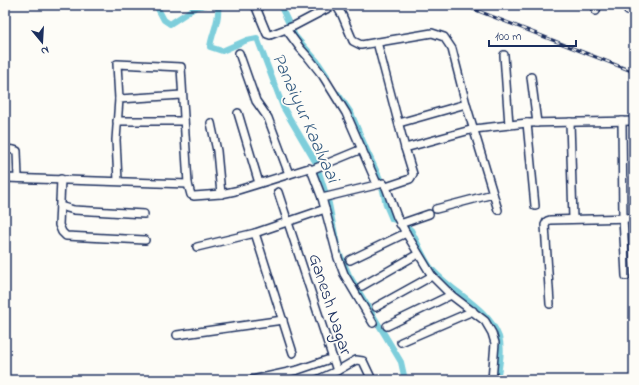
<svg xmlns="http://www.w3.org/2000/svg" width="639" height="385" font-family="'Indie Flower',sans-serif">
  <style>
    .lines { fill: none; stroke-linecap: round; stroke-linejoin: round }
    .canal { stroke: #7ecedb; stroke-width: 6 }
    .minor-casing { stroke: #1b2f5e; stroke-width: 10 }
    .minor { stroke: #fdfcf7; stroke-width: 7 }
    .rail-casing { stroke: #1b2f5e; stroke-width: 3 }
    .rail { stroke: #fdfcf7; stroke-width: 1.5; stroke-dasharray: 4.5; stroke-linecap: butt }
    .labels { text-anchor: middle; stroke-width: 3.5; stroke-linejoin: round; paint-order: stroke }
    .street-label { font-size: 18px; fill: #1b2f5e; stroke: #fdfcf7 }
    .water-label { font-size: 19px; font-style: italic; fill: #395f84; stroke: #fdfcf7 }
  </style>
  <rect width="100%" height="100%" fill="#fdfcf7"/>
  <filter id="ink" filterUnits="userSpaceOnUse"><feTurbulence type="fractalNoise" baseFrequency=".025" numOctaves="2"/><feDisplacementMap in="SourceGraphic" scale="8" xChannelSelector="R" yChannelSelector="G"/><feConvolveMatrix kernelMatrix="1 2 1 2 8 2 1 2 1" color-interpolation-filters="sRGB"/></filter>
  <g filter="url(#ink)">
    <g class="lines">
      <g class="canal">
        <polyline points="156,5 164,20 170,24 196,7 204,5"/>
        <path d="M218 5C220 21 212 32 210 47L222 51 247 40 257 38 283 107 316 163 329 204 338 250 349 275 401 362 405 380"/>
        <polyline points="280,5 295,36 317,61 327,76"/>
        <polyline points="338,94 351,113 367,151 381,181 386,205 392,219 400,221"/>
        <path d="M406 226 411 230C417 241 423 258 431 268 451 292 488 307 499 337 503 349 499 368 497 380"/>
      </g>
      <defs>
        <g id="minor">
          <polyline points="255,5 267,34 270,35 294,26 334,5"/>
          <polyline points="336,5 342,15 353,41 361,45 432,33 444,37 452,49 466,104 498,210"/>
          <polyline points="596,11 597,5"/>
          <polyline points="628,11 630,5"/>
          <polyline points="286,29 300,48 308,57 323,76 346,113 377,184"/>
          <polyline points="377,42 405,148"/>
          <polyline points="239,53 256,101 268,118 289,174"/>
          <polyline points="504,55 509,125"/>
          <polyline points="531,77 537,123"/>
          <polyline points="119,99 117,64 181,67 188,184 191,195 194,196 221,194 235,191 309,168 312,172 322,198"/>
          <polyline points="238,113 259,183"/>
          <polyline points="117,121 184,121"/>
          <polyline points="622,121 623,218 626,276"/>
          <polyline points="570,122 573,219"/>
          <polyline points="211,123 217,151 221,194"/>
          <polyline points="399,123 466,104"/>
          <polyline points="527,123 535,206"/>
          <polyline points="5,149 14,150 17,151 18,178"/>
          <polyline points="311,170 362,149"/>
          <polyline points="5,178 188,184"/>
          <polyline points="61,179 59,225 62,232 66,236 145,240"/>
          <polyline points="118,181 116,140 119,99 182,95"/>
          <polyline points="278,192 337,371 356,360 363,361 372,380"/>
          <polyline points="60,206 74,210 144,214"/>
          <polyline points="325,209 338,258 344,274 373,323"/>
          <polyline points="436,209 493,194"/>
          <polyline points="400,224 429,214"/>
          <polyline points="255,233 293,353"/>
          <polyline points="197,247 255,233 325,209 322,198 380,184 383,183 386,187 410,179 413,174 405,148 474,129 527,123 634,121"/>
          <polyline points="350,260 406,233 397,217 386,187"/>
          <polyline points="362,286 418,254"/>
          <polyline points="451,295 485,321 492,333 495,343 492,380"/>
          <polyline points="550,304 545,225 547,221 550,220 634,218"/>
          <polyline points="376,307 432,276 406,233"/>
          <polyline points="387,326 451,295 432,276"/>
          <polyline points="177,335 283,320"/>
          <polyline points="401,342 473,311"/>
          <polyline points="252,380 298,370 333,358"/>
          <polyline points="317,380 337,371"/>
        </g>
      </defs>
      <use href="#minor" class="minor-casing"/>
      <use href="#minor" class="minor"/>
      <defs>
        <polyline id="rail" points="463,5 634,72"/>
      </defs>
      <use href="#rail" class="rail-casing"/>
      <use href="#rail" class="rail"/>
    </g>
  </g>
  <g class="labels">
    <g class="street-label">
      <text transform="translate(331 304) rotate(72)" y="6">Ganesh Nagar</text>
    </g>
    <g class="water-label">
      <text transform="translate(307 117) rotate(66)" y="7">Panaiyur Kaalvaai</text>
    </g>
  </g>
  <rect width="639" height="385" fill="none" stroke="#fdfcf7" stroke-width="20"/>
  <rect x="10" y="10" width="619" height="365" fill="none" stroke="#1b2f5e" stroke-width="1.5" filter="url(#ink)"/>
  <g transform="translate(42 42) rotate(162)" stroke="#fdfcf7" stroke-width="3" paint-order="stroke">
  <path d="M0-3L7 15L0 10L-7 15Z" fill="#1b2f5e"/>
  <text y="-6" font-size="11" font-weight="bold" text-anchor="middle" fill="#1b2f5e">N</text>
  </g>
  <path d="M489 40v6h87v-6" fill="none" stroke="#1b2f5e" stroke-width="2"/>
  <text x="495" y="40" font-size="12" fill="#1b2f5e" stroke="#fdfcf7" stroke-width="3" paint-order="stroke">100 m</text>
</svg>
